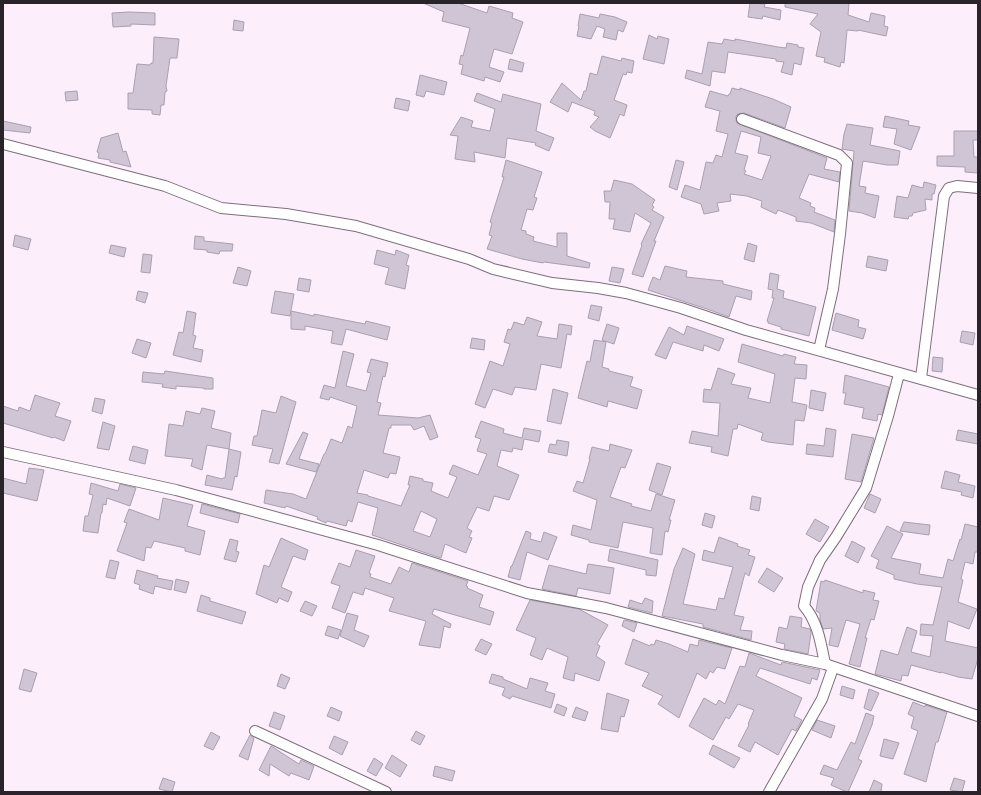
<svg xmlns="http://www.w3.org/2000/svg" width="981" height="795" font-family="'Public Sans',sans-serif">
  <style>
    .building { fill: #cfc5d5; stroke: #a9a0af; fill-rule: evenodd }
    .lines { fill: none; stroke-linecap: round; stroke-linejoin: round }
    .minor-casing { stroke: #7c6f7b; stroke-width: 12 }
    .minor { stroke: #fff; stroke-width: 10 }
  </style>
  <rect width="100%" height="100%" fill="#fdeefb"/>
  <g class="building">
    <polygon points="423,3 458,3 487,13 489,6 513,13 512,18 523,22 512,54 494,49 489,67 504,72 500,82 485,77 484,81 461,74 463,65 459,64 461,55 463,56 470,28 442,21 444,12"/>
    <polygon points="750,3 765,4 764,7 781,10 780,20 763,16 762,19 748,17"/>
    <polygon points="785,3 849,3 848,15 869,22 871,13 885,16 884,26 888,27 886,36 858,30 858,31 847,30 844,63 841,62 840,67 824,62 825,58 816,56 821,32 810,24 818,14 785,7"/>
    <polygon points="129,12 155,13 155,25 131,24 131,26 113,27 112,13"/>
    <polygon points="580,14 599,18 600,14 615,17 627,22 623,32 618,30 616,40 603,37 605,29 597,26 591,39 577,36 579,26 578,26"/>
    <polygon points="234,20 244,22 243,31 233,30"/>
    <polygon points="649,35 657,39 658,36 669,39 664,64 643,59"/>
    <polygon points="154,37 179,39 177,58 170,58 166,86 167,91 165,92 164,105 161,105 160,115 152,114 152,110 128,109 128,93 133,93 137,64 150,65 151,63 153,63"/>
    <polygon points="724,39 735,41 735,39 778,47 786,48 787,43 798,45 798,47 804,48 801,65 794,63 792,75 781,72 784,62 776,61 776,59 728,52 725,73 712,71 710,86 685,78 687,70 702,74 708,42 722,44"/>
    <polygon points="602,56 621,61 622,58 634,61 632,73 627,72 626,75 623,74 614,100 627,105 624,116 620,114 610,138 595,131 590,127 599,117 594,115 595,111 572,102 568,112 550,102 562,83 581,100 584,91 586,91 590,73 597,75"/>
    <polygon points="510,59 524,63 522,72 508,69"/>
    <polygon points="420,75 447,82 444,95 426,91 424,97 416,95"/>
    <path d="M732 88 740 90V88L773 99 791 107 785 128 744 113 738 114 736 116V120L737 123 827 158 824 169 840 172 839 182 809 174 799 198 811 203 810 206 815 208 814 212 835 220 834 232 811 223 796 221V217L778 210 776 214 761 207 762 201 747 196 730 194 731 201 717 203 719 211 704 214 701 204 681 197 685 185 700 190 706 162 713 163 716 155 722 157 728 134 716 131 720 111 705 107 710 91 728 96 729 94H730ZM741 131 761 137 758 153 771 156 762 180 744 174 746 171 744 170 748 156 735 153Z"/>
    <polygon points="77,91 78,100 66,101 65,92"/>
    <polygon points="477,93 501,102 503,94 541,104 536,131 554,138 549,151 535,145 536,143 507,138 505,158 474,152 475,162 455,159 458,136 450,135 461,117 473,121 471,127 490,131 495,109 474,101"/>
    <polygon points="396,98 410,101 408,111 394,108"/>
    <polygon points="885,116 909,121 908,125 920,127 911,150 894,144 897,129 883,127"/>
    <polygon points="3,121 31,127 30,133 3,130"/>
    <polygon points="847,124 873,128 870,145 900,151 898,165 887,165 863,161 859,186 866,187 865,193 879,196 875,218 862,213 849,211 854,151 842,149 844,134"/>
    <polygon points="954,131 978,131 978,140 973,140 974,157 978,157 978,173 965,172 965,167 937,166 937,156 954,156"/>
    <polygon points="118,133 123,152 126,151 131,167 110,162 110,160 98,158 99,153 97,152 101,138"/>
    <polygon points="506,160 542,172 534,197 537,198 533,210 527,209 521,230 526,231 526,234 534,237 533,241 557,247 557,233 567,233 567,256 590,263 589,268 544,262 543,263 522,259 487,249 492,236 489,235 492,223 490,222 504,177 502,177"/>
    <polygon points="676,160 684,162 677,190 669,187"/>
    <polygon points="614,180 632,184 655,200 652,205 654,207 652,210 664,217 654,241 656,241 643,277 632,274 642,245 641,244 651,223 635,213 630,232 613,229 615,219 609,219 610,202 605,202 604,191 611,191"/>
    <polygon points="924,182 936,185 934,194 932,194 932,200 925,199 926,210 913,213 912,216 909,216 908,219 894,217 897,196 908,198 912,185 923,188"/>
    <polygon points="15,235 31,239 28,250 13,246"/>
    <polygon points="195,236 204,237 204,241 233,244 232,251 220,251 219,254 207,252 207,250 194,249"/>
    <polygon points="748,243 757,246 754,262 744,259"/>
    <polygon points="111,245 126,248 124,257 109,253"/>
    <polygon points="377,250 395,255 396,250 409,255 406,265 409,266 405,289 385,284 389,268 374,264"/>
    <polygon points="143,254 152,255 150,273 141,272"/>
    <polygon points="868,256 888,260 886,271 866,267"/>
    <polygon points="665,266 687,271 686,277 723,281 723,284 752,291 751,300 736,296 729,317 707,309 648,290 653,277 660,280"/>
    <polygon points="238,267 251,271 247,286 233,283"/>
    <polygon points="612,267 624,269 620,283 609,281"/>
    <polygon points="770,273 779,275 777,289 784,291 783,298 816,307 809,336 781,329 781,327 768,323 768,321 767,321 774,298 772,298 773,290 768,289"/>
    <polygon points="299,278 311,280 309,292 297,290"/>
    <polygon points="138,291 148,293 145,303 136,300"/>
    <polygon points="275,291 294,294 290,316 271,313"/>
    <polygon points="591,305 602,307 599,321 588,318"/>
    <polygon points="187,311 196,313 193,335 196,336 193,348 203,350 201,362 173,355 179,332 183,333"/>
    <polygon points="291,311 314,316 314,314 365,324 366,321 390,327 387,340 346,329 342,345 331,343 333,331 305,326 305,330 291,329"/>
    <polygon points="836,313 859,320 858,327 866,329 863,339 832,330"/>
    <polygon points="527,317 542,322 537,336 557,339 559,324 572,326 571,335 567,334 561,368 541,364 536,390 515,387 512,395 493,389 485,408 475,404 490,361 503,366 510,344 504,342 508,329 511,330 514,322 524,325"/>
    <polygon points="607,324 619,328 614,344 602,340"/>
    <polygon points="687,326 724,339 719,351 704,345 703,351 673,342 666,359 655,355 669,327 684,335"/>
    <polygon points="962,331 975,333 973,345 960,342"/>
    <polygon points="472,338 485,340 484,350 470,348"/>
    <polygon points="137,339 151,343 146,358 132,353"/>
    <polygon points="594,340 606,342 602,367 609,369 609,371 633,377 630,386 642,390 637,409 608,401 607,407 578,398 587,361 590,362"/>
    <polygon points="742,344 783,356 784,354 796,357 794,364 807,365 806,379 795,378 792,402 807,405 804,421 795,420 793,445 768,442 761,440 763,433 738,424 737,429 733,429 728,456 711,452 712,447 689,443 692,431 718,436 720,403 703,402 704,389 711,390 718,368 735,374 731,384 751,388 748,398 770,403 775,374 738,362"/>
    <path d="M343 351 354 354 346 386 366 391 371 373 367 372 371 359 388 363 385 377 383 376 377 402 381 403 378 415 418 418 430 415 438 437 430 440 424 426 414 430 411 425H391V428H389L383 453 400 457 396 474 390 473 388 478 364 470 357 493 368 495V496L401 506 410 485H408L410 476 423 479V481L433 483 431 491 448 498 457 477 449 474 453 465 478 475 487 454 477 451 481 439 475 437 481 421 504 429 503 433 522 438 524 428 541 431 539 442 524 439 522 450 513 448 512 452 501 450 497 466 519 475 509 500 494 496 489 511 477 507 467 528 472 531 469 537 472 538 466 553 445 544 441 558 372 535 378 508 358 502 352 522 348 520 346 526 327 521 326 523 317 519 318 517 286 506 285 508 264 503 266 490 293 494 306 499 324 454H325L331 439 342 443 348 426 352 428 357 406 330 397 329 400 320 398 324 385 335 388ZM421 511 437 519 430 537 413 531Z"/>
    <polygon points="933,357 943,358 942,372 932,371"/>
    <polygon points="165,371 213,378 213,389 204,389 204,388 176,386 176,389 162,387 163,384 142,382 143,372 164,374"/>
    <polygon points="845,375 889,387 882,415 878,414 877,421 862,418 864,408 844,404 846,393 843,393"/>
    <polygon points="553,389 568,393 561,424 547,421"/>
    <polygon points="811,390 826,393 823,411 809,408"/>
    <polygon points="35,395 60,403 55,416 71,421 64,441 54,437 53,438 3,423 3,406 18,411 19,407 30,411"/>
    <polygon points="281,396 296,402 279,464 269,462 273,449 252,445 254,436 257,436 262,410 276,413"/>
    <polygon points="95,398 105,400 102,414 92,411"/>
    <polygon points="202,408 215,411 211,428 231,433 229,449 207,445 202,470 191,466 193,459 165,456 169,424 183,426 186,411 200,414"/>
    <polygon points="103,422 115,426 109,450 97,448"/>
    <polygon points="826,428 836,430 833,457 806,454 807,444 824,446"/>
    <polygon points="958,430 978,434 978,444 956,440"/>
    <polygon points="303,432 308,434 299,459 319,464 316,472 286,464"/>
    <polygon points="852,434 874,438 861,482 845,479"/>
    <polygon points="557,440 569,442 567,456 548,452 550,444 556,445"/>
    <polygon points="610,444 632,450 625,468 621,467 610,497 632,504 631,506 651,511 656,494 675,500 669,520 671,520 668,532 665,531 662,555 650,553 653,528 623,522 618,548 589,542 589,540 571,535 573,525 591,530 597,500 573,491 577,481 583,483 590,459 589,459 592,447 609,451"/>
    <polygon points="133,446 148,450 145,464 129,460"/>
    <polygon points="229,449 241,452 237,477 235,476 232,490 205,485 207,475 222,479 223,478 225,478"/>
    <polygon points="657,463 671,467 662,495 649,490"/>
    <polygon points="29,468 44,470 37,501 3,493 3,478 26,484"/>
    <polygon points="945,471 960,475 958,482 975,486 973,498 961,495 962,492 941,488"/>
    <polygon points="91,483 118,491 120,484 136,488 130,506 107,498 106,505 103,504 102,513 101,513 98,533 83,531 85,516 88,516 93,495 89,494"/>
    <polygon points="870,494 881,499 875,513 864,508"/>
    <polygon points="752,496 761,498 759,511 750,509"/>
    <polygon points="163,498 193,505 187,526 205,531 200,555 185,551 185,548 154,541 151,548 146,547 144,561 117,551 127,523 124,522 129,509 159,520"/>
    <polygon points="202,504 240,514 238,523 200,513"/>
    <polygon points="705,513 715,516 712,528 702,525"/>
    <polygon points="815,519 829,527 820,542 806,534"/>
    <polygon points="904,522 930,525 929,535 900,531"/>
    <polygon points="965,524 978,527 978,552 975,552 973,564 965,562 961,579 963,580 958,602 977,609 969,629 948,621 945,641 978,648 978,658 972,679 958,677 941,672 941,673 911,665 908,676 902,675 901,681 875,674 881,650 898,655 907,627 917,631 911,652 930,657 933,636 920,635 921,624 933,625 942,587 917,584 894,579 894,575 876,568 879,560 871,556 887,526 903,534 891,558 921,564 919,574 943,578 948,559 953,561 960,539 961,540"/>
    <polygon points="526,531 531,533 530,539 541,542 544,532 557,537 548,560 527,552 520,580 508,577 511,566 512,566"/>
    <polygon points="719,537 738,544 737,546 750,550 748,555 755,557 749,576 745,573 734,615 744,617 740,630 752,631 751,640 703,627 703,624 662,616 674,569 683,548 695,554 683,604 716,610 719,598 724,599 733,567 702,560 704,550 714,553"/>
    <polygon points="281,538 308,550 305,560 293,556 281,587 292,592 288,602 279,598 277,603 256,594 264,565 269,567"/>
    <polygon points="230,539 238,541 236,551 239,552 236,562 224,559"/>
    <polygon points="852,541 865,548 858,563 845,556"/>
    <polygon points="610,549 658,560 656,576 646,575 646,570 608,561"/>
    <polygon points="356,550 375,556 369,573 371,574 370,577 391,584 399,567 409,572 412,563 468,581 466,586 468,587 467,588 483,595 479,607 494,612 490,625 434,609 432,614 451,624 450,628 444,626 440,648 419,645 426,621 389,611 394,598 365,588 363,595 353,592 345,613 332,608 340,586 331,583 339,563 350,567"/>
    <polygon points="110,560 119,562 115,579 106,577"/>
    <polygon points="588,564 614,568 610,594 578,588 576,596 542,589 549,565 586,574"/>
    <polygon points="767,568 783,578 774,592 758,582"/>
    <polygon points="137,570 158,576 157,578 173,581 171,590 155,586 153,594 139,589 140,585 134,583"/>
    <polygon points="176,579 189,582 186,593 174,590"/>
    <polygon points="825,580 863,593 863,590 875,593 873,600 879,601 874,620 871,619 865,638 867,638 860,667 849,664 860,624 846,620 838,647 829,645 832,628 823,629 820,620 820,613 816,611 821,581 824,582"/>
    <polygon points="201,595 210,598 210,601 246,612 242,624 197,611"/>
    <polygon points="645,598 653,601 652,613 628,607 630,600 642,604"/>
    <polygon points="530,600 579,609 608,625 597,644 600,646 596,656 605,662 599,681 575,673 574,681 563,678 568,657 547,648 542,660 530,655 536,638 516,630"/>
    <polygon points="305,601 317,606 312,616 300,611"/>
    <polygon points="347,613 358,616 354,630 369,636 364,647 340,636"/>
    <polygon points="790,616 802,618 801,627 810,629 811,633 808,654 784,649 785,644 776,642 779,627 787,629"/>
    <polygon points="624,620 637,623 634,632 622,626"/>
    <polygon points="328,626 341,630 338,639 325,635"/>
    <polygon points="481,639 492,644 486,655 475,650"/>
    <polygon points="633,639 650,646 651,644 654,645 656,640 669,644 688,652 690,644 698,646 699,640 732,648 725,669 717,667 713,673 710,671 706,679 697,673 679,718 658,704 663,696 642,686 649,673 625,664"/>
    <polygon points="749,653 781,665 782,662 820,670 817,680 812,678 810,684 760,668 756,676 802,698 794,716 802,720 796,731 792,729 778,755 755,742 750,752 738,746 749,725 748,724 754,710 738,704 729,719 726,717 713,740 689,726 704,698 716,705 719,700 725,704 740,666 745,667"/>
    <polygon points="24,669 37,673 31,692 19,689"/>
    <polygon points="281,674 290,678 285,689 277,686"/>
    <polygon points="492,674 503,677 503,679 527,689 530,678 548,683 545,691 555,694 551,708 512,696 510,699 502,695 505,688 489,683"/>
    <polygon points="842,686 855,690 853,699 840,695"/>
    <polygon points="869,689 879,693 871,711 864,708"/>
    <polygon points="607,693 629,700 624,717 621,716 618,732 601,729"/>
    <polygon points="913,702 925,707 925,705 947,712 938,742 936,742 926,782 904,774 918,731 911,728 914,717 908,714"/>
    <polygon points="557,704 567,708 564,716 554,712"/>
    <polygon points="331,707 342,712 339,721 327,716"/>
    <polygon points="576,707 588,712 585,721 572,717"/>
    <polygon points="274,712 285,716 280,730 269,726"/>
    <polygon points="866,713 874,716 872,725 858,759 862,761 848,792 847,792 831,785 834,778 820,774 824,765 837,770 851,742 855,744"/>
    <polygon points="817,720 835,726 831,738 812,730"/>
    <polygon points="416,731 425,736 420,745 411,740"/>
    <polygon points="211,732 220,737 213,750 204,746"/>
    <polygon points="250,735 254,738 248,760 239,756"/>
    <polygon points="334,736 348,742 342,755 329,748"/>
    <polygon points="884,739 899,743 893,759 880,756"/>
    <polygon points="713,745 740,758 734,768 709,754"/>
    <polygon points="271,746 299,764 301,760 314,766 309,780 291,773 289,776 270,764 269,776 259,770"/>
    <polygon points="392,755 407,765 400,777 385,768"/>
    <polygon points="374,758 383,764 376,776 367,771"/>
    <polygon points="435,766 455,771 452,781 433,776"/>
    <polygon points="163,778 175,782 172,792 159,789"/>
    <polygon points="954,778 965,781 962,792 950,790"/>
    <polygon points="874,780 882,784 881,792 869,792"/>
  </g>
  <g class="lines">
    <defs>
      <g id="minor">
        <polyline points="742,119 839,155 847,163 840,234 833,289 819,350"/>
        <polyline points="3,144 165,186 221,208 286,214 356,226 469,259 493,269 552,283 598,288 626,293 681,308 746,330 978,395"/>
        <polyline points="921,378 944,196 949,188 957,186 978,188"/>
        <polyline points="3,452 176,490 378,545 527,593 606,608 782,655 825,664 978,716"/>
        <path d="M825 664C821 644 818 622 804 606L808 587 820 560 836 537 866 488 888 416 899 374"/>
        <polyline points="255,731 386,792"/>
        <polyline points="769,792 822,699 833,668"/>
      </g>
    </defs>
    <use href="#minor" class="minor-casing"/>
    <use href="#minor" class="minor"/>
  </g>
  <rect width="981" height="795" fill="none" stroke="#292429" stroke-width="8"/>
</svg>
